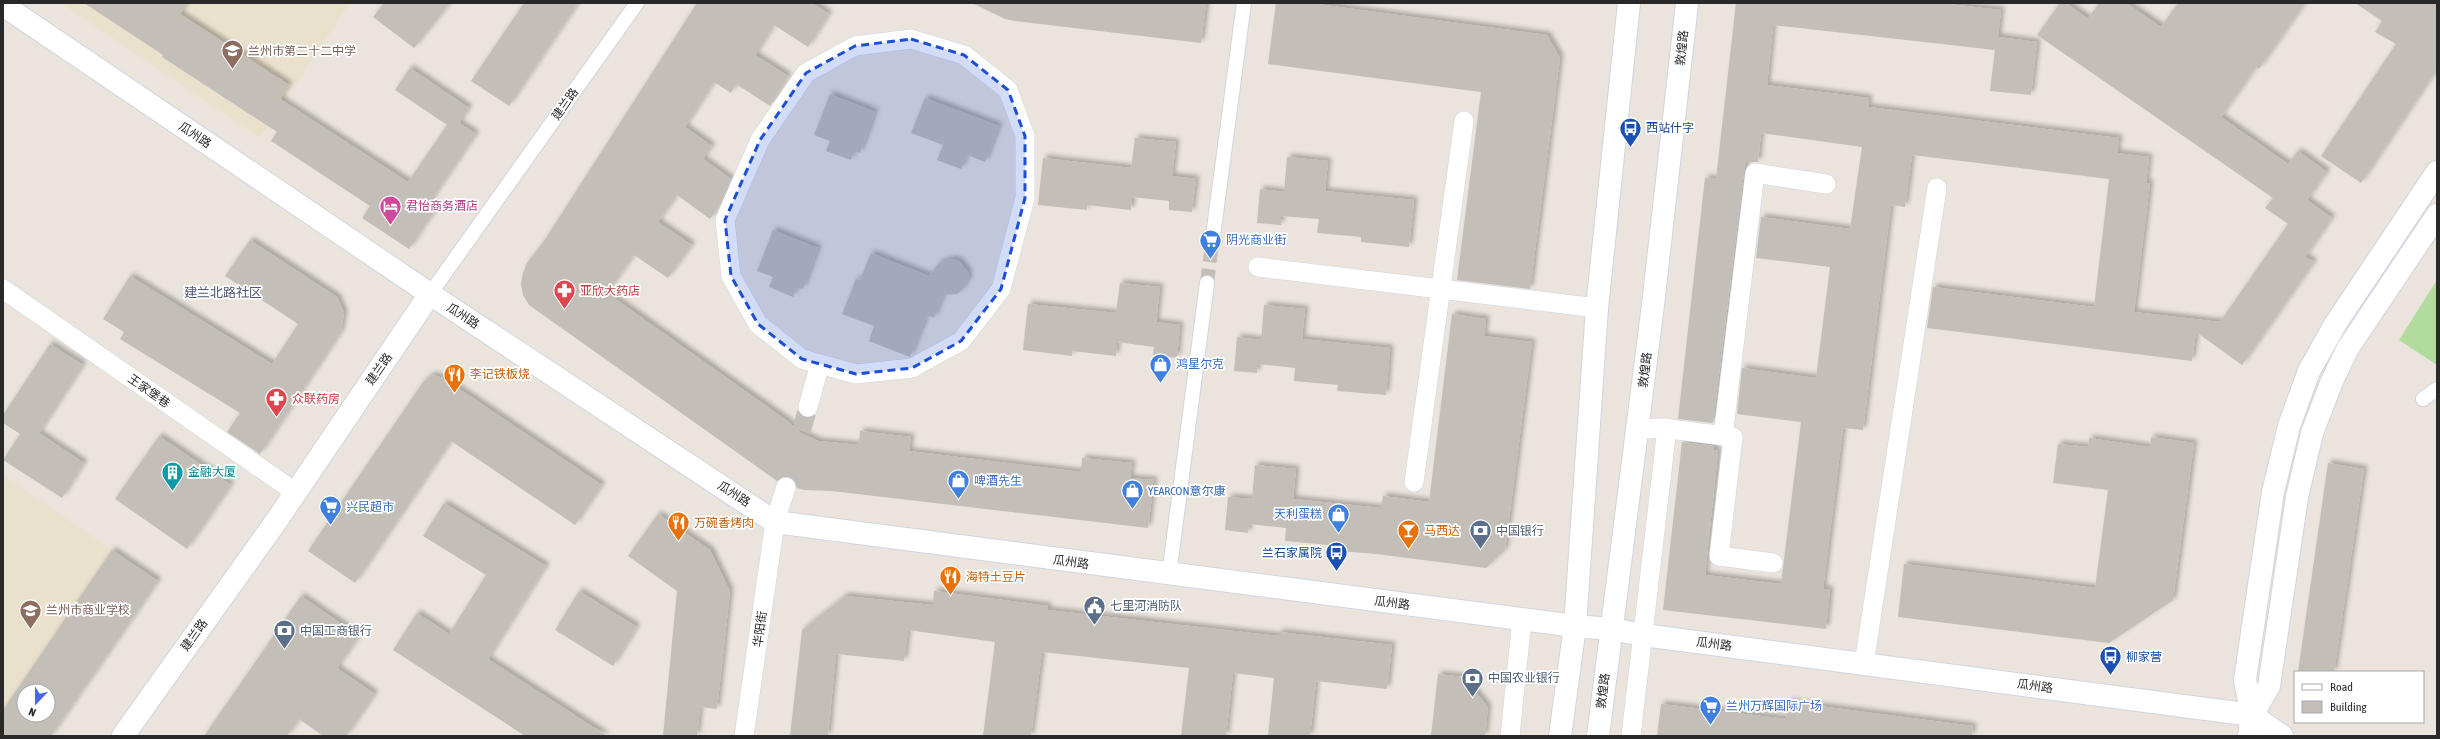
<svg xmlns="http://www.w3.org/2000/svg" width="2440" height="739" font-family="'Asap Condensed','Noto Sans SC',sans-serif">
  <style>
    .education { fill: #eae1cd }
    .green { fill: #b2dc9d }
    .building { fill: #c3beb8; fill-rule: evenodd; filter: url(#shadow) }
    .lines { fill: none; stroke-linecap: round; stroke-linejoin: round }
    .pedestrian-tunnel { stroke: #c3bfb8; stroke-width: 14; stroke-dasharray: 14 7; stroke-linecap: butt }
    .minor-tunnel { stroke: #c3bfb8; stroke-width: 19; stroke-dasharray: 19 10; stroke-linecap: butt }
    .pedestrian-casing { stroke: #d2d4e1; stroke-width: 16 }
    .minor-casing { stroke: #d2d4e1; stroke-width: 20 }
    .tertiary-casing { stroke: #d2d4e1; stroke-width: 24 }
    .secondary-casing { stroke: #d2d4e1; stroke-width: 24 }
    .pedestrian { stroke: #fff; stroke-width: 14 }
    .minor { stroke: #fff; stroke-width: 19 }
    .tertiary { stroke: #fff; stroke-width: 22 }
    .secondary { stroke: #fff; stroke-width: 22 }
    .marked { fill: #1d4ed8; fill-opacity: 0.2; stroke: #1d4ed8; stroke-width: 3; stroke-dasharray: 8 5; stroke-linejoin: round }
    .labels { text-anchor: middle; stroke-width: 3.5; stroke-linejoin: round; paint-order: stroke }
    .street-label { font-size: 12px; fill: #292929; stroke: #fff }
    .education-label { font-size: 12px; fill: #785e54; stroke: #fff; text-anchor: start }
    .transit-label { font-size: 12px; fill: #164399; stroke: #fff; text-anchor: start }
    .hotel-label { font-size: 12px; fill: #b23c85; stroke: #fff; text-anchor: start }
    .shop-label { font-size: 12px; fill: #366cbe; stroke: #fff; text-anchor: start }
    .health-label { font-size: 12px; fill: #be3a42; stroke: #fff; text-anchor: start }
    .food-label { font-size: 12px; fill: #c56008; stroke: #fff; text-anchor: start }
    .culture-label { font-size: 12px; fill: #0d838f; stroke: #fff; text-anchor: start }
    .service-label { font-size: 12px; fill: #4e5e75; stroke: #fff; text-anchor: start }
    .neighbourhood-label { font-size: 13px; fill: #4e5575; stroke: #fff }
  </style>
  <defs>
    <filter id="shadow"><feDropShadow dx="3.5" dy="-3.5" stdDeviation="2" flood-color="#0004"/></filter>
  </defs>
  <rect width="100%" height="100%" fill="#eae4dc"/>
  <g class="education">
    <polygon points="61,3 350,3 260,138"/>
    <polygon points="3,475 112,550 3,710"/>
  </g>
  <polygon class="green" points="2437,280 2437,365 2399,340"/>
  <g class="building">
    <polygon points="84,3 187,3 180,14 289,85 280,99 408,182 447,125 395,90 410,68 469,108 459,123 476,134 430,202 437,207 409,249 362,218 370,206 271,141 277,132 162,57 163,55"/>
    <polygon points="384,3 450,3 414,48 373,17"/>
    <polygon points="524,3 578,3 509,106 471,81"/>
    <polygon points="697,3 812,3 829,14 808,47 774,25 755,55 788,76 770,106 736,84 731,93 714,82 685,127 712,146 703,159 731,179 718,208 710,219 677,195 658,222 692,245 668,278 634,255 607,293 786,420 801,433 818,441 859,445 860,431 911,437 909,451 1081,472 1082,458 1132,463 1130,478 1154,480 1148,528 832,491 804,490 797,488 794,480 789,476 783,476 777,481 529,305 523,295 521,284 523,273 527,263 544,241"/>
    <polygon points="972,3 1206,3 1201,43 1015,21 1005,19"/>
    <polygon points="1276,3 1309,3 1547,35 1560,58 1530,289 1457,280 1481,92 1268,64"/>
    <polygon points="1736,3 1939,3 2001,10 1998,37 2037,42 2031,95 1990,91 1995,50 1773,25 1767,85 1869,98 1868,107 2119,138 2117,153 2149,157 2146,183 2150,183 2134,312 2220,322 2288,224 2265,208 2273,198 2037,35 2060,3 2066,3 2088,19 2099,3 2126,3 2161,27 2178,3 2305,3 2259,69 2256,67 2221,117 2288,164 2298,151 2327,172 2307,200 2332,218 2305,257 2314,262 2242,365 2196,332 2192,361 1927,328 1933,287 2094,307 2109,179 1912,155 1905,207 1891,205 1863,430 1843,428 1823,589 1830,589 1826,629 1663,610 1682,442 1714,446 1714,450 1718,451 1705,575 1781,584 1801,422 1737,414 1742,368 1816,378 1830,267 1756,258 1761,217 1850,229 1862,147 1761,133 1758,162 1746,162 1744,172 1713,423 1678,419 1705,178 1716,179"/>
    <polygon points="2355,3 2437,3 2437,69 2361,183 2321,156 2396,44 2375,32 2382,21"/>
    <polygon points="830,94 875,112 860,153 854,151 851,160 826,151 830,141 814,135"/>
    <polygon points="925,98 999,126 985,162 967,155 961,169 937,160 943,145 911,133"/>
    <polygon points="1135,138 1176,142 1172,176 1196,179 1192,212 1169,210 1169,201 1132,197 1131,210 1087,205 1087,210 1038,205 1043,158 1131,168"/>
    <polygon points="1287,157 1328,161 1325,191 1414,200 1409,247 1361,242 1361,237 1317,233 1319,219 1281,216 1281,225 1257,223 1260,189 1284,192"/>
    <polygon points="773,230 818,248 803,289 797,287 793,297 769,287 773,277 757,271"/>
    <polygon points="250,240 337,297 344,313 341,332 260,454 227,432 240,413 120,339 124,332 103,319 130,276 272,364 298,324 225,276"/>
    <polygon points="871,253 929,276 939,263 952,259 959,261 968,272 969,279 962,290 957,294 943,295 934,318 927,315 910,357 869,341 874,326 842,314 856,279 860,280"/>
    <polygon points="1120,283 1160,287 1156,322 1180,325 1177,358 1153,355 1154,347 1117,342 1116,356 1072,351 1072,356 1023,350 1028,304 1116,313"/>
    <polygon points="1264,305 1305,309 1302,339 1390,348 1386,395 1337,391 1338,385 1294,381 1295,368 1258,364 1257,373 1234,371 1237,337 1261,340"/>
    <polygon points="1452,314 1486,319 1484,336 1532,342 1505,550 1486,568 1376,554 1328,550 1329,545 1285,541 1286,528 1249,524 1248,533 1225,530 1228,497 1252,499 1255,465 1296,469 1293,499 1381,508 1383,496 1429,502"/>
    <polygon points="50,344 83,365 39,433 84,463 62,498 3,460 20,434 3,423 3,415"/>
    <polygon points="432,375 443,378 602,485 575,525 451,441 355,583 308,551 423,382"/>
    <polygon points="159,436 231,485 187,549 115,499"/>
    <polygon points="2151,437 2194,443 2173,600 2109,643 1898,617 1904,564 2095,588 2108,490 2053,483 2058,444 2088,447 2089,438 2150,447"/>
    <polygon points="2328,463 2364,469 2334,672 2298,672"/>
    <polygon points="444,503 546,566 488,659 607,736 525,736 393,650 417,613 449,634 486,575 423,536"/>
    <polygon points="658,514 710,550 730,591 717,709 700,707 697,736 663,736 677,591 628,556"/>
    <path d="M112 550 158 581 51 736H3V710ZM24 691H48V715H24Z"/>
    <polygon points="579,591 637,627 613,666 555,630"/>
    <polygon points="934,591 1048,606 1048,610 1279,636 1279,632 1392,645 1387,689 1316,681 1310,736 1268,736 1274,678 1233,673 1226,736 1181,736 1189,668 1042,652 1031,736 983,736 995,642 908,630 904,661 836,654 828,736 790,736 802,630 845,596 933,605"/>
    <polygon points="301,596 359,636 337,668 375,694 346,736 323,736 299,719 287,736 204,736"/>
    <polygon points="1438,674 1463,677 1488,707 1485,736 1431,736"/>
    <polygon points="1788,702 1973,726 1972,736 1657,736 1661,704 1786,719"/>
  </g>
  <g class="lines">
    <polyline class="pedestrian-tunnel" points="1207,283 1213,236"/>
    <polyline class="minor-tunnel" points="786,487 808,407"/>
    <defs>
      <g id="pedestrian">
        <polyline points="1213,236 1244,3"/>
        <polyline points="430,294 637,3"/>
        <polyline points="2423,399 2437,389"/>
        <polyline points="1169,575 1207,283"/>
      </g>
      <g id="minor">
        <polygon points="911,39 964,55 1008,90 1025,136 1025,198 1001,289 961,341 912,368 856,374 802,359 758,324 731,276 725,220 760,140 806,73 855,46"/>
        <polyline points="1258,267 1597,308"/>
        <polyline points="3,289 295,492"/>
        <polyline points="808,407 820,364"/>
        <polyline points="1638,429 1662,428 1733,437 1719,556 1773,563"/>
        <polyline points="1723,436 1755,173 1826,184"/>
        <polyline points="1414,482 1464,121"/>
        <polyline points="1864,664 1937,188"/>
        <polyline points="744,736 775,522 786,487"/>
        <polyline points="1510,736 1522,619"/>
        <polyline points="1631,736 1667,428"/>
      </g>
      <g id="tertiary">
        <polyline points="3,5 430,294 775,522 1575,626 1611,629 1643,635 2252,715 2282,736"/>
        <polyline points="2252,715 2269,686 2297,497 2312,433 2332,381 2348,348 2437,215"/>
        <polyline points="123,736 277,520 430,294"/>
        <polyline points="2249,736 2252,715 2245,680 2273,492 2289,426 2309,371 2336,323 2437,172"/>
      </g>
      <g id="secondary">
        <polyline points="1560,736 1575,626 1597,308 1629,3"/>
        <polyline points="1598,736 1653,305 1687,3"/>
      </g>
    </defs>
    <use href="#pedestrian" class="pedestrian-casing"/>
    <use href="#minor" class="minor-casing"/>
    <use href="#tertiary" class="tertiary-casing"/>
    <use href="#secondary" class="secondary-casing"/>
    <use href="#pedestrian" class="pedestrian"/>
    <use href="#minor" class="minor"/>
    <use href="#tertiary" class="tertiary"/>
    <use href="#secondary" class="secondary"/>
  </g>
  <path class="marked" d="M911 39 964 55 1008 90 1025 136V198L1001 289 961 341 912 368 856 374 802 359 758 324 731 276 725 220 760 140 806 73 855 46Z"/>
  <defs>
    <symbol id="school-pin" viewBox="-11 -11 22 30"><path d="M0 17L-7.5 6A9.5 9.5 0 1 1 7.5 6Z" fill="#8d6e63" stroke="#fff"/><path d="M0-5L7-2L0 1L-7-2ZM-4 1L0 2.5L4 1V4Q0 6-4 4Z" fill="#fff"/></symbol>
    <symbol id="bus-pin" viewBox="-11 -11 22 30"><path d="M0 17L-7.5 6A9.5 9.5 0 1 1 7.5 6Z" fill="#1a4fb4" stroke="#fff"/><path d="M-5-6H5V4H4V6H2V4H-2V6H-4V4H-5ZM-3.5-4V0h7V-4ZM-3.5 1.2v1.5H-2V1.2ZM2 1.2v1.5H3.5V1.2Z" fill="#fff"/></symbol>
    <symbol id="hotel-pin" viewBox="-11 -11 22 30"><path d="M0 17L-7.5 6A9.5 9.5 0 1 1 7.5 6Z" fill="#d1479c" stroke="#fff"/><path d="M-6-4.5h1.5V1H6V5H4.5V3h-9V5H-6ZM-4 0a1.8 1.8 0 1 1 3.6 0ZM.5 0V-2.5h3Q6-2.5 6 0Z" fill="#fff"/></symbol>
    <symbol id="supermarket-pin" viewBox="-11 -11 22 30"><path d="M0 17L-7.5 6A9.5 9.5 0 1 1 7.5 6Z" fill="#3f7fe0" stroke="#fff"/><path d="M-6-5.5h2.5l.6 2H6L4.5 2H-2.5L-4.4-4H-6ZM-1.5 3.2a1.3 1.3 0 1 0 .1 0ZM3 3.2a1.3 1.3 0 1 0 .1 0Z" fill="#fff"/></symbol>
    <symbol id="pharmacy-pin" viewBox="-11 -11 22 30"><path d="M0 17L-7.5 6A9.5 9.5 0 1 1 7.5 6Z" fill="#e0444e" stroke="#fff"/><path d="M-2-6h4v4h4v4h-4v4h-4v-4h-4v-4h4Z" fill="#fff"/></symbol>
    <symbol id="shop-pin" viewBox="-11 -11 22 30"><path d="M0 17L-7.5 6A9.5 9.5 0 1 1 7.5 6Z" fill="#3f7fe0" stroke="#fff"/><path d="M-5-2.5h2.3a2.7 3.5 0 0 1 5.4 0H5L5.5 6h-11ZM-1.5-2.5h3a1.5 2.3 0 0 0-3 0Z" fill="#fff"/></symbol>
    <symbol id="restaurant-pin" viewBox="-11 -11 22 30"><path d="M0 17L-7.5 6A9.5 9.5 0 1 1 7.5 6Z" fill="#e8710a" stroke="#fff"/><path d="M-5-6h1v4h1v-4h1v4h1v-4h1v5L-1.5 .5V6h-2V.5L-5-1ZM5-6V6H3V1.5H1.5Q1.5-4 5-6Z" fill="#fff"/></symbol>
    <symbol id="building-pin" viewBox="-11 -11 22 30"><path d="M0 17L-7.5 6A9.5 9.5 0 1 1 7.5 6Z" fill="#0f9aa8" stroke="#fff"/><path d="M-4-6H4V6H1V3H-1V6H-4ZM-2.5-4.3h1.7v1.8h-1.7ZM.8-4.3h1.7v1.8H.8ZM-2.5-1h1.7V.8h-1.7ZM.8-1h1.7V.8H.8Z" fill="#fff"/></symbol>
    <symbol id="bar-pin" viewBox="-11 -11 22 30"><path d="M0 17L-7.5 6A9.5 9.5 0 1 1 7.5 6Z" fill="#e8710a" stroke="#fff"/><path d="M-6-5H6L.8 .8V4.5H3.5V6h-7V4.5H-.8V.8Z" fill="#fff"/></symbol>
    <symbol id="bank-pin" viewBox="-11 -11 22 30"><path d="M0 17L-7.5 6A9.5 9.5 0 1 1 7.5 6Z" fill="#5c6f8a" stroke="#fff"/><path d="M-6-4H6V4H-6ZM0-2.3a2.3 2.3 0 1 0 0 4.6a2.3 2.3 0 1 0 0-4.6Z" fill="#fff"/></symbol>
    <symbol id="civic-pin" viewBox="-11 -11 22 30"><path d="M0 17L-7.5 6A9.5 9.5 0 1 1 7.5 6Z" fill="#5c6f8a" stroke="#fff"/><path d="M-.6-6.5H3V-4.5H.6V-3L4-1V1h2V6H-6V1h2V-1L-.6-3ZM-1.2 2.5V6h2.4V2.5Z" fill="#fff"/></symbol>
    <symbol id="university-pin" viewBox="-11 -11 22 30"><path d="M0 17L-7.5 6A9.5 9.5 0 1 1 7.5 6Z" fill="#8d6e63" stroke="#fff"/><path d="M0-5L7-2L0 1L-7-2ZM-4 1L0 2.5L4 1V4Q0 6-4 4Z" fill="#fff"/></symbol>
  </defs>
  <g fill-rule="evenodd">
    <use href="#school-pin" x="220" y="38" width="25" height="34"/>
    <use href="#bus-pin" x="1618" y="116" width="25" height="34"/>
    <use href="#hotel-pin" x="378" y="194" width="25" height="34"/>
    <use href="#supermarket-pin" x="1198" y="228" width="25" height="34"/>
    <use href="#pharmacy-pin" x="552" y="278" width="25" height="34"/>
    <use href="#shop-pin" x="1148" y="352" width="25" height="34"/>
    <use href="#restaurant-pin" x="442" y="362" width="25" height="34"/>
    <use href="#pharmacy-pin" x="264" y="386" width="25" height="34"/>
    <use href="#building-pin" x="160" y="460" width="25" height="34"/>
    <use href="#shop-pin" x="946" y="468" width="25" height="34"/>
    <use href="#shop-pin" x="1120" y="478" width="25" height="34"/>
    <use href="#supermarket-pin" x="318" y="494" width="25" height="34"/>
    <use href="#shop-pin" x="1326" y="502" width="25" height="34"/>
    <use href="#restaurant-pin" x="666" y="510" width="25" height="34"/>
    <use href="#bar-pin" x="1396" y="518" width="25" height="34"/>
    <use href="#bank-pin" x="1468" y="518" width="25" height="34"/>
    <use href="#bus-pin" x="1324" y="540" width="25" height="34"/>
    <use href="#restaurant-pin" x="938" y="564" width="25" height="34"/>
    <use href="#civic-pin" x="1082" y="594" width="25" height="34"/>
    <use href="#university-pin" x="18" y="598" width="25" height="34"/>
    <use href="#bank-pin" x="272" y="618" width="25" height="34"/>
    <use href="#bus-pin" x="2098" y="644" width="25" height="34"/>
    <use href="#bank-pin" x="1460" y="666" width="25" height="34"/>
    <use href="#supermarket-pin" x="1698" y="694" width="25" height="34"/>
  </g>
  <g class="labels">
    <g class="street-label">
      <text transform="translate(1682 48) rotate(-84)" y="4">敦煌路</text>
      <text transform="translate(565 104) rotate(-55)" y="4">建兰路</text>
      <text transform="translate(195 135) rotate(34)" y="4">瓜州路</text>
      <text transform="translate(463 316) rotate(33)" y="4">瓜州路</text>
      <text transform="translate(379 369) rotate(-55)" y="4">建兰路</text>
      <text transform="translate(1645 370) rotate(-83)" y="4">敦煌路</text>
      <text transform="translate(149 391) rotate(35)" y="4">王家堡巷</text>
      <text transform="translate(734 494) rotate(33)" y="4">瓜州路</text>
      <text transform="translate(1071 562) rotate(8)" y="4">瓜州路</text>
      <text transform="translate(1392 603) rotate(7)" y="4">瓜州路</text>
      <text transform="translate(760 629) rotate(-82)" y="4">华阳街</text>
      <text transform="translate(194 635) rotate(-54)" y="4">建兰路</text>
      <text transform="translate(1714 644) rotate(7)" y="4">瓜州路</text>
      <text transform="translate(2035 686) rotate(8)" y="4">瓜州路</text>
      <text transform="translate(1603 691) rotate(-83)" y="4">敦煌路</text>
    </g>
    <g class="education-label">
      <text x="248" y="55">兰州市第二十二中学</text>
      <text x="46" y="614">兰州市商业学校</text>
    </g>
    <g class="transit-label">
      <text x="1646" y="132">西站什字</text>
      <text x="1322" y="557" text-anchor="end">兰石家属院</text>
      <text x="2126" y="661">柳家营</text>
    </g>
    <g class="hotel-label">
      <text x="406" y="210">君怡商务酒店</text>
    </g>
    <g class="shop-label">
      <text x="1226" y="244">阴光商业街</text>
      <text x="1176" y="368">鸿星尔克</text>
      <text x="974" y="485">啤酒先生</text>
      <text x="1148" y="495">YEARCON意尔康</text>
      <text x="346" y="511">兴民超市</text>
      <text x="1322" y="518" text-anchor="end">天利蛋糕</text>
      <text x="1726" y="710">兰州万辉国际广场</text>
    </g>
    <g class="health-label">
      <text x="580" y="295">亚欣大药店</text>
      <text x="292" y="403">众联药房</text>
    </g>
    <g class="food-label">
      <text x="470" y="378">李记铁板烧</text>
      <text x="694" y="527">万碗香烤肉</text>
      <text x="1424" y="535">马西达</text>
      <text x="966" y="581">海特土豆片</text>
    </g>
    <g class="culture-label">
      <text x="188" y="476">金融大厦</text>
    </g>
    <g class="service-label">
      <text x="1496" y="535">中国银行</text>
      <text x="1110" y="610">七里河消防队</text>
      <text x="300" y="635">中国工商银行</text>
      <text x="1488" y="682">中国农业银行</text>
    </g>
    <g class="neighbourhood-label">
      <text x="223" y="297">建兰北路社区</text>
    </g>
  </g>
  <rect width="2440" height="739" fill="none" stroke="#292929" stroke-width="8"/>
  <rect x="2294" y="671" width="130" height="52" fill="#ffffff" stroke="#a9a9a9"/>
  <rect x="2302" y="684" width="20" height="6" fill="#ffffff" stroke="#a9a9a9"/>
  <text x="2330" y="691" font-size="12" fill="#292929">Road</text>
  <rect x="2302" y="701" width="20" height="12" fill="#c3beb8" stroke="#a9a9a9"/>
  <text x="2330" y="711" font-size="12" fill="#292929">Building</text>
  <g transform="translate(36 703) rotate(202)"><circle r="19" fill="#ffffff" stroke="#a9a9a9"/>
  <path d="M0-3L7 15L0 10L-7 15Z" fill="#4a67e9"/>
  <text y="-6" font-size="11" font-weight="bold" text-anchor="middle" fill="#292929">N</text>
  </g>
</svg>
